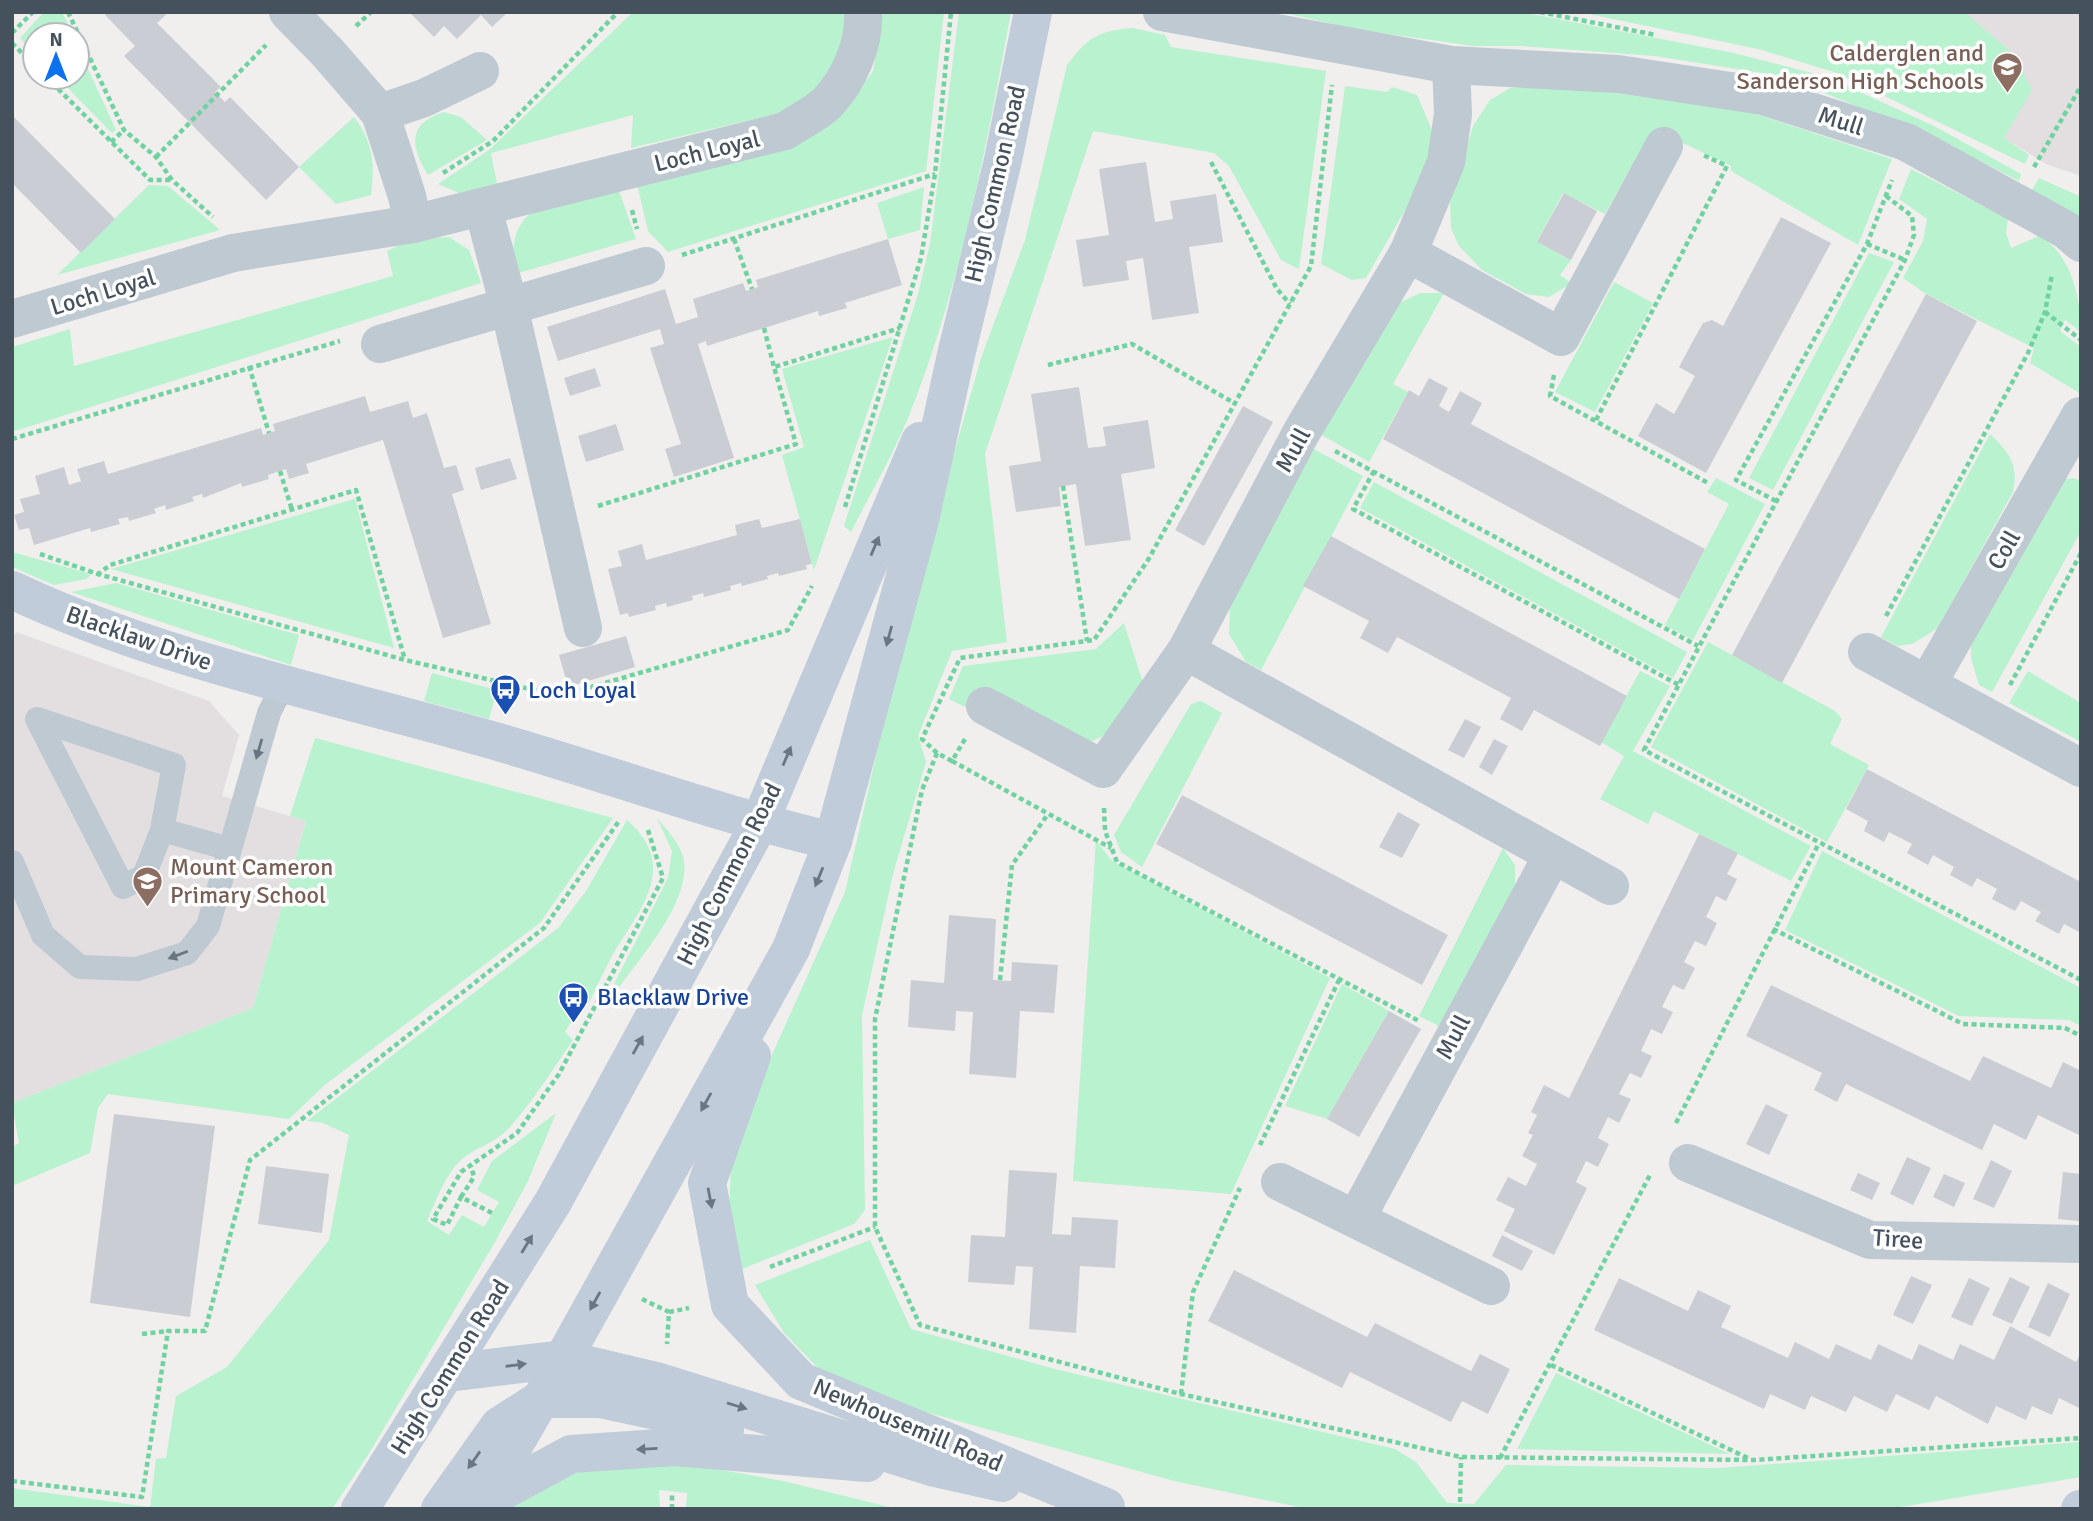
<svg xmlns="http://www.w3.org/2000/svg" width="2093" height="1521" font-family="Signika,sans-serif">
  <style>
    .education { fill: #e3dfe0 }
    .green { fill: #b9f2cf }
    .building { fill: #caced4 }
    .lines { fill: none; stroke-linecap: round; stroke-linejoin: round }
    .path { stroke: #6fd3a0; stroke-width: 4.5; stroke-dasharray: 5 3.5; stroke-linecap: butt }
    .lane { stroke: #bec9d2; stroke-width: 24 }
    .street { stroke: #bec9d2; stroke-width: 38 }
    .secondary { stroke: #c0ccd9; stroke-width: 38 }
    .oneway { fill: #6a7783 }
    .oneway2 { fill: #697681 }
    .labels { text-anchor: middle; stroke-width: 7; stroke-linejoin: round; paint-order: stroke }
    .education-label { font-size: 24px; fill: #785e54; stroke: #fff; text-anchor: end }
    .street-label { font-size: 24px; fill: #45525e; stroke: #fff }
    .transit-label { font-size: 24px; fill: #164399; stroke: #fff; text-anchor: start }
  </style>
  <rect width="100%" height="100%" fill="#f1eeee"/>
  <g class="education">
    <polygon points="1715,12 2081,12 2081,176 2046,164 2004,138"/>
    <polygon points="16,632 209,701 239,735 222,796 306,821 253,1008 12,1103 12,639"/>
  </g>
  <g class="green">
    <polygon points="44,12 62,12 73,35 35,35 35,54 20,38"/>
    <polygon points="633,12 844,12 844,46 833,68 806,98 784,112 631,148 633,115 491,153 497,184 459,193 438,184 489,150"/>
    <polygon points="883,12 944,12 926,171 668,252 648,231 637,184 852,101 873,71"/>
    <path d="M959 12H1011C986 149 960 289 908 418 892 457 870 494 851 532L844 526 918 294 930 244Z"/>
    <polygon points="1280,12 1522,12 1734,53 1827,77 1936,127 2021,174 2019,181 1931,136 1782,76 1654,56 1520,46 1473,46 1355,29"/>
    <polygon points="1579,12 1964,12 2013,53 2032,90 2004,138 2029,155 2025,164 1837,73 1758,49"/>
    <path d="M1133 28 1165 35 1171 47 1326 71 1299 269 1281 260 1229 166 1214 153 1093 131 985 454 1007 642 952 651 918 736 926 762 893 874 862 1015 865 1210 854 1224 742 1269 729 1217 731 1162 762 1077 845 892 890 695 949 471 981 358 1025 240 1067 65C1088 37 1098 31 1133 28Z"/>
    <polygon points="77,45 116,130 112,133 57,77 77,77"/>
    <polygon points="1546,84 1744,110 1892,159 1858,245 1731,171 1731,166 1685,144 1649,135 1605,214 1563,193 1537,242 1571,260 1560,275 1572,283 1549,297 1526,294 1482,270 1459,246 1451,228 1450,203 1473,126 1490,100 1510,88"/>
    <polygon points="1345,86 1387,92 1392,87 1417,95 1433,133 1435,158 1366,278 1352,280 1321,264"/>
    <path d="M444 112 461 117 487 140 428 175C410 146 407 124 444 112Z"/>
    <path d="M354 117C373 142 375 164 371 195L336 204 299 167Z"/>
    <path d="M1911 169 2008 219 2006 233 2011 248 2039 236C2071 253 2081 298 2081 332L2065 320 2060 331 2081 347V394L2030 363 2034 348 1926 294 1903 278 1923 241 1927 219 1899 199Z"/>
    <polygon points="2039,178 2081,197 2081,220 2032,190"/>
    <polygon points="149,185 168,186 220,230 57,275"/>
    <polygon points="924,187 920,230 888,239 877,203"/>
    <path d="M618 188 636 239 515 274C503 197 561 201 618 188Z"/>
    <polygon points="449,237 469,250 481,283 12,432 12,347 70,329 74,366 393,276 387,251 411,240"/>
    <polygon points="1869,253 1894,262 1773,490 1749,478"/>
    <polygon points="1614,282 1653,303 1595,412 1555,392"/>
    <polygon points="1420,293 1444,293 1393,384 1408,392 1369,462 1320,434 1397,304"/>
    <polygon points="893,337 814,570 782,455 804,447 782,369"/>
    <path d="M1990 434C2009 452 2019 465 2013 492L1938 628 1912 644 1897 646 1881 637Z"/>
    <polygon points="1314,449 1363,476 1261,670 1246,662 1229,634 1230,604"/>
    <polygon points="1716,478 1765,504 1693,640 1665,625 1729,504 1707,492"/>
    <polygon points="2073,478 2081,481 2081,531 1992,692 1979,685 1971,658 1971,640 2062,480"/>
    <polygon points="1374,482 1687,652 1673,678 1360,508"/>
    <polygon points="355,499 394,648 111,569 354,499"/>
    <polygon points="12,552 91,574 87,579 54,585 12,567"/>
    <polygon points="116,583 299,635 291,665 71,592"/>
    <polygon points="1124,623 1143,683 1114,731 1090,742 971,710 949,699 963,666 1096,649"/>
    <polygon points="1708,642 1835,711 1842,719 1830,744 1869,765 1827,842 1651,747"/>
    <polygon points="1640,671 1670,686 1633,751 1811,846 1791,881 1654,811 1648,824 1600,799 1624,756 1601,742"/>
    <polygon points="2028,671 2081,703 2081,742 2009,703"/>
    <polygon points="432,673 497,690 489,719 424,701"/>
    <polygon points="1201,701 1222,713 1142,867 1121,852 1114,835 1191,704"/>
    <polygon points="315,738 613,818 540,923 326,1084 289,1119 108,1094 98,1108 90,1153 12,1186 12,1147 19,1143 12,1103 253,1008 306,821 290,816"/>
    <path d="M657 818C665 828 675 838 680 849 701 891 641 956 618 989L613 986 668 878 672 851Z"/>
    <path d="M627 820C682 868 637 911 611 958 603 973 596 988 589 1003L583 1002 565 1032 573 1040C552 1070 532 1104 506 1131 493 1144 474 1148 461 1160 445 1175 436 1201 427 1221L449 1235 462 1215 484 1227 499 1202 477 1190 492 1161 556 1113 528 1181 495 1242 368 1455 332 1509H12V1488L150 1507 156 1459 166 1458 176 1396 227 1367 329 1240 349 1135 323 1123 307 1121 558 928 586 891Z"/>
    <polygon points="1096,840 1111,860 1330,978 1231,1194 1073,1181"/>
    <polygon points="1503,848 1515,865 1515,888 1439,1026 1419,1016"/>
    <polygon points="1822,851 2081,988 2081,1026 2069,1020 1959,1016 1785,930"/>
    <polygon points="1342,984 1389,1011 1327,1119 1285,1106"/>
    <polygon points="870,1240 911,1329 1055,1369 1395,1449 1416,1462 1447,1503 1474,1504 1506,1465 1719,1468 2081,1442 2081,1477 1889,1509 1308,1509 1174,1481 868,1396 817,1367 784,1333 755,1285"/>
    <polygon points="1556,1373 1730,1454 1517,1449"/>
    <polygon points="660,1459 783,1481 898,1509 686,1509 687,1493 659,1490 660,1509 509,1509 552,1475"/>
  </g>
  <g class="building">
    <polygon points="108,12 169,12 157,23 221,87 215,92 225,102 230,97 299,167 266,200 124,56 135,46 105,15"/>
    <polygon points="409,12 508,12 492,27 481,15 457,39 444,26 434,37"/>
    <polygon points="12,115 115,219 81,253 12,183"/>
    <polygon points="1146,162 1155,222 1173,219 1170,201 1216,194 1223,242 1189,247 1199,313 1152,320 1143,258 1126,261 1129,280 1083,287 1076,240 1109,235 1099,169"/>
    <polygon points="1564,193 1597,211 1571,260 1537,242"/>
    <polygon points="1781,217 1831,243 1706,473 1638,436 1656,403 1674,414 1695,376 1679,367 1694,339 1703,323 1712,320 1723,326"/>
    <polygon points="888,239 902,285 845,303 847,308 819,316 818,311 707,346 706,341 698,344 734,458 674,477 665,449 681,444 650,348 664,344 660,329 558,361 547,327 665,289 676,324 698,317 693,299 743,283 746,291 758,287 756,280"/>
    <polygon points="1926,294 1977,321 1782,683 1732,655"/>
    <polygon points="595,368 601,386 570,396 564,378"/>
    <polygon points="1429,378 1448,388 1439,406 1449,412 1460,391 1482,403 1471,424 1705,549 1679,599 1383,439 1409,390 1419,396"/>
    <polygon points="1079,387 1088,448 1106,446 1103,427 1148,420 1155,468 1121,474 1131,540 1085,546 1076,484 1059,487 1061,506 1016,512 1009,466 1041,461 1031,394"/>
    <polygon points="365,396 370,412 408,401 413,418 427,413 444,468 456,465 464,490 452,494 491,624 443,638 383,440 306,464 309,473 289,479 286,469 268,475 269,479 242,487 241,483 203,498 202,494 192,497 194,501 166,510 165,505 154,509 156,513 129,521 128,517 118,519 120,524 91,532 90,528 34,545 29,528 19,530 14,515 24,512 20,499 40,494 35,476 64,467 69,485 81,481 77,469 104,461 108,474 261,428 263,435 275,431 273,424"/>
    <polygon points="1243,406 1273,422 1204,546 1175,530"/>
    <polygon points="616,424 624,450 586,462 578,436"/>
    <polygon points="510,458 517,479 481,490 475,468"/>
    <polygon points="759,519 762,528 800,519 812,564 806,565 807,569 779,576 778,573 767,576 768,579 742,586 741,583 730,586 731,590 704,597 703,593 692,596 693,600 667,607 666,603 655,606 656,610 629,617 628,613 620,615 608,569 622,566 618,551 642,544 646,560 737,535 735,525"/>
    <polygon points="1331,536 1627,696 1600,746 1534,710 1522,731 1500,719 1511,698 1397,637 1388,653 1360,638 1369,621 1303,586"/>
    <polygon points="626,636 635,667 568,687 559,655"/>
    <polygon points="1465,719 1481,727 1464,758 1448,750"/>
    <polygon points="1494,739 1508,746 1492,775 1479,767"/>
    <polygon points="1867,769 2081,882 2081,933 2064,924 2059,934 2035,921 2041,912 2021,901 2015,911 1992,899 1997,889 1977,878 1972,887 1950,875 1954,867 1933,855 1928,865 1907,853 1912,844 1889,832 1884,842 1864,831 1868,821 1846,809"/>
    <polygon points="1182,795 1448,935 1422,985 1156,844"/>
    <polygon points="1398,812 1420,824 1402,858 1379,847"/>
    <polygon points="1699,834 1738,853 1727,874 1737,879 1726,901 1716,896 1706,917 1717,923 1706,946 1695,941 1684,962 1695,968 1684,990 1673,985 1662,1007 1673,1012 1662,1034 1651,1029 1641,1051 1652,1056 1641,1078 1630,1073 1619,1094 1631,1099 1619,1123 1608,1117 1598,1138 1609,1144 1598,1167 1586,1161 1576,1182 1587,1188 1554,1255 1504,1231 1515,1209 1496,1200 1508,1177 1526,1186 1537,1164 1522,1156 1533,1135 1528,1133 1537,1115 1531,1112 1544,1085 1569,1098"/>
    <polygon points="949,915 996,919 993,980 1011,981 1012,962 1058,965 1054,1013 1020,1011 1016,1078 969,1074 973,1012 956,1011 955,1031 908,1027 911,980 944,983"/>
    <polygon points="1771,985 1970,1081 1983,1056 2051,1088 2063,1062 2081,1071 2081,1136 2038,1115 2026,1140 1994,1124 1982,1150 1846,1084 1837,1102 1814,1090 1822,1073 1746,1036"/>
    <polygon points="1389,1011 1421,1029 1359,1137 1327,1119"/>
    <polygon points="1766,1104 1788,1115 1769,1155 1746,1144"/>
    <polygon points="114,1114 215,1126 190,1317 90,1303"/>
    <polygon points="1907,1157 1931,1168 1913,1205 1890,1194"/>
    <polygon points="1991,1160 2012,1171 1994,1208 1973,1199"/>
    <polygon points="266,1166 329,1174 322,1233 258,1224"/>
    <polygon points="1009,1170 1057,1173 1052,1234 1071,1235 1072,1217 1118,1220 1115,1268 1080,1266 1076,1333 1029,1329 1033,1267 1016,1266 1014,1285 968,1282 971,1235 1005,1237"/>
    <polygon points="2063,1172 2081,1174 2079,1221 2058,1219"/>
    <polygon points="1858,1173 1880,1183 1872,1200 1850,1190"/>
    <polygon points="1944,1174 1965,1183 1954,1207 1933,1197"/>
    <polygon points="1502,1235 1533,1251 1522,1271 1492,1256"/>
    <polygon points="1234,1270 1367,1337 1375,1323 1471,1371 1480,1354 1510,1369 1488,1414 1462,1401 1451,1422 1350,1372 1342,1388 1208,1321"/>
    <polygon points="1911,1276 1932,1285 1913,1324 1893,1315"/>
    <polygon points="2010,1277 2030,1287 2012,1324 1992,1315"/>
    <polygon points="1619,1278 1688,1311 1698,1290 1731,1306 1721,1327 1788,1358 1795,1342 1829,1359 1836,1344 1871,1360 1878,1344 1912,1360 1919,1344 1953,1360 1960,1344 1994,1360 2010,1326 2076,1362 2081,1353 2081,1409 2059,1398 2052,1415 2032,1406 2026,1420 1996,1406 1988,1424 1936,1396 1929,1410 1896,1394 1887,1412 1854,1396 1846,1412 1811,1396 1805,1410 1770,1394 1764,1409 1594,1330"/>
    <polygon points="1969,1278 1990,1288 1972,1326 1951,1317"/>
    <polygon points="2048,1283 2070,1294 2050,1337 2028,1327"/>
  </g>
  <g class="lines">
    <g class="path">
      <polyline points="68,12 124,130 156,157 172,180 213,217"/>
      <polyline points="1540,12 1656,35"/>
      <polyline points="356,26 371,12"/>
      <polyline points="12,33 33,12"/>
      <polyline points="12,43 35,66"/>
      <polyline points="46,77 150,180 172,180"/>
      <polyline points="111,142 124,130"/>
      <polyline points="156,157 266,45"/>
      <polyline points="1211,162 1277,289 1290,304"/>
      <polyline points="2034,167 2081,86"/>
      <polyline points="443,173 493,141 618,12"/>
      <polyline points="1886,196 1912,216 1914,235 1905,260 1644,750 2081,980"/>
      <polyline points="632,210 637,229"/>
      <polyline points="734,239 752,289"/>
      <polyline points="1867,244 1905,260"/>
      <polyline points="682,255 935,174"/>
      <polyline points="2045,312 2081,340"/>
      <polyline points="764,328 774,367"/>
      <polyline points="1048,365 1132,344 1236,404"/>
      <polyline points="249,366 269,433"/>
      <polyline points="1554,375 1550,396 1708,483"/>
      <polyline points="1596,420 1727,166 1701,154"/>
      <polyline points="12,439 340,341"/>
      <polyline points="1335,451 1698,646"/>
      <polyline points="280,471 292,510"/>
      <polyline points="1374,471 1353,509 1679,685"/>
      <polyline points="1063,486 1087,641"/>
      <polyline points="1776,501 1736,480 1867,244 1892,180"/>
      <polyline points="598,506 796,444 774,367 900,328"/>
      <polyline points="845,507 921,258 935,174 951,12"/>
      <polyline points="40,554 98,574 405,660 560,696 788,630 812,586"/>
      <polyline points="97,575 110,565 356,490 405,660"/>
      <polyline points="1886,616 2028,353 2045,312 2052,274"/>
      <polyline points="505,683 502,699 505,700"/>
      <polyline points="2010,685 2081,553"/>
      <polyline points="965,739 952,761 937,753 922,790 875,1019 875,1227 920,1325 1181,1394 1461,1457 1754,1460 2081,1438"/>
      <polyline points="937,753 922,739 960,658 1094,640 1148,560 1311,266 1332,85"/>
      <polyline points="952,761 1111,848"/>
      <polyline points="1104,808 1105,831 1117,862 1419,1021"/>
      <polyline points="1773,929 1963,1024 2065,1028 2081,1036"/>
      <polyline points="1000,980 1012,865 1048,814"/>
      <polyline points="1676,1123 1819,843"/>
      <polyline points="1260,1145 1340,978"/>
      <polyline points="461,1197 474,1177 471,1166"/>
      <polyline points="492,1213 461,1197 447,1225 433,1219 461,1172 517,1133 559,1074 663,878 648,830"/>
      <polyline points="770,1267 875,1227"/>
      <polyline points="642,1299 669,1312 667,1344"/>
      <polyline points="669,1312 689,1308"/>
      <polyline points="142,1334 168,1331"/>
      <polyline points="1551,1365 1750,1459"/>
      <polyline points="1181,1394 1193,1292 1240,1188"/>
      <polyline points="1500,1458 1650,1175"/>
      <polyline points="12,1481 142,1497 168,1331 205,1331 250,1160 544,928 619,821"/>
      <polyline points="1460,1502 1461,1457"/>
      <polyline points="672,1509 672,1492"/>
    </g>
    <g class="lane">
      <polyline points="162,830 174,765 37,719 123,887 144,876 162,830 230,849"/>
      <polyline points="12,862 43,935 80,967 137,969 187,953 208,926 269,713 283,685"/>
    </g>
    <g class="street">
      <polyline points="288,12 328,53 380,113 407,196 413,224"/>
      <polyline points="1162,12 1451,65 1618,74 1763,96 1906,142 2066,230 2081,243"/>
      <polyline points="380,113 424,98 480,71"/>
      <polyline points="483,208 509,306 583,628"/>
      <polyline points="1408,253 1561,337 1664,146"/>
      <path d="M12 319 233 253 413 224 785 131C798 122 816 114 827 103 849 80 865 44 863 12"/>
      <polyline points="380,344 646,266"/>
      <polyline points="1186,651 1610,886"/>
      <polyline points="1867,652 2081,768"/>
      <polyline points="1928,683 2080,416"/>
      <polyline points="985,706 1103,769 1186,651 1301,433 1408,253 1446,162 1453,114 1451,65"/>
      <polyline points="1688,1163 1870,1240 2081,1244"/>
      <polyline points="1280,1182 1491,1286"/>
      <polyline points="1356,1219 1552,856"/>
    </g>
    <g class="secondary">
      <path d="M12 590C163 661 328 693 488 739 604 772 716 814 833 841"/>
      <polyline points="752,1056 707,1183 730,1305 801,1381 1106,1507"/>
      <polyline points="448,1373 563,1359 656,1381 935,1468 1002,1483"/>
      <polyline points="485,1506 490,1498 571,1454 674,1447 867,1463"/>
      <polyline points="360,1509 553,1202 759,824 920,441"/>
      <polyline points="440,1509 499,1426 541,1399 600,1399 684,1417 725,1430"/>
      <polyline points="477,1509 541,1399 791,949 833,841 920,520 956,355 1003,160 1033,12"/>
      <polyline points="2080,1509 2081,1509"/>
    </g>
  </g>
  <defs><path id="oneway-solid" d="M-6-.8H1V-3.2L6.5 0L1 3.2V.8H-6Z" transform="scale(1.75)"/></defs>
  <g class="oneway">
    <use href="#oneway-solid" transform="translate(875 546) rotate(-67)"/>
    <use href="#oneway-solid" transform="translate(889 636) rotate(105)"/>
    <use href="#oneway-solid" transform="translate(787 756) rotate(-67)"/>
    <use href="#oneway-solid" transform="translate(819 877) rotate(112)"/>
    <use href="#oneway-solid" transform="translate(638 1045) rotate(-61)"/>
    <use href="#oneway-solid" transform="translate(706 1102) rotate(119)"/>
    <use href="#oneway-solid" transform="translate(710 1198) rotate(79)"/>
    <use href="#oneway-solid" transform="translate(527 1244) rotate(-59)"/>
    <use href="#oneway-solid" transform="translate(595 1301) rotate(119)"/>
    <use href="#oneway-solid" transform="translate(516 1365) rotate(-7)"/>
    <use href="#oneway-solid" transform="translate(737 1406) rotate(17)"/>
    <use href="#oneway-solid" transform="translate(647 1449) rotate(177)"/>
    <use href="#oneway-solid" transform="translate(474 1460) rotate(125)"/>
  </g>
  <g class="oneway2">
    <use href="#oneway-solid" transform="translate(259 749) rotate(106)"/>
    <use href="#oneway-solid" transform="translate(178 955) rotate(159)"/>
  </g>
  <defs>
    <symbol id="school-pin" viewBox="-11 -11 22 30"><path d="M0 17L-7.5 6A9.5 9.5 0 1 1 7.5 6Z" fill="#8d6e63" stroke="#fff"/><path d="M0-5L7-2L0 1L-7-2ZM-4 1L0 2.5L4 1V4Q0 6-4 4Z" fill="#fff"/></symbol>
    <symbol id="bus-pin" viewBox="-11 -11 22 30"><path d="M0 17L-7.5 6A9.5 9.5 0 1 1 7.5 6Z" fill="#1a4fb4" stroke="#fff"/><path d="M-5-6H5V4H4V6H2V4H-2V6H-4V4H-5ZM-3.5-4V0h7V-4ZM-3.5 1.2v1.5H-2V1.2ZM2 1.2v1.5H3.5V1.2Z" fill="#fff"/></symbol>
  </defs>
  <g fill-rule="evenodd">
    <use href="#school-pin" x="1990" y="50" width="35" height="47"/>
    <use href="#bus-pin" x="488" y="672" width="35" height="47"/>
    <use href="#school-pin" x="130" y="864" width="35" height="47"/>
    <use href="#bus-pin" x="556" y="980" width="35" height="47"/>
  </g>
  <g class="labels">
    <g class="education-label">
      <text x="1984" y="61">Calderglen and<tspan x="1984" dy="28">Sanderson High Schools</tspan></text>
      <text x="170" y="875" text-anchor="start">Mount Cameron<tspan x="170" dy="28">Primary School</tspan></text>
    </g>
    <g class="street-label">
      <text transform="translate(1841 121) rotate(18)" y="8">Mull</text>
      <text transform="translate(707 151) rotate(-14)" y="8">Loch Loyal</text>
      <text transform="translate(995 184) rotate(-77)" y="8">High Common Road</text>
      <text transform="translate(103 292) rotate(-17)" y="8">Loch Loyal</text>
      <text transform="translate(1293 450) rotate(-61)" y="8">Mull</text>
      <text transform="translate(2004 550) rotate(-60)" y="8">Coll</text>
      <text transform="translate(139 638) rotate(19)" y="8">Blacklaw Drive</text>
      <text transform="translate(729 874) rotate(-63)" y="8">High Common Road</text>
      <text transform="translate(1453 1037) rotate(-62)" y="8">Mull</text>
      <text transform="translate(1898 1239) rotate(4)" y="8">Tiree</text>
      <text transform="translate(450 1367) rotate(-58)" y="8">High Common Road</text>
      <text transform="translate(908 1425) rotate(23)" y="8">Newhousemill Road</text>
    </g>
    <g class="transit-label">
      <text x="528" y="698">Loch Loyal</text>
      <text x="597" y="1005">Blacklaw Drive</text>
    </g>
  </g>
  <rect width="2093" height="1521" fill="none" stroke="#45525e" stroke-width="28"/>
  <g transform="translate(56 56)"><circle r="33" fill="#ffffff" stroke="#b5babf" stroke-width="2"/>
  <path d="M0-5L12 26L0 18L-12 26Z" fill="#0b71ef"/>
  <text y="-10" font-size="19" font-weight="bold" text-anchor="middle" fill="#45525e">N</text>
  </g>
</svg>
